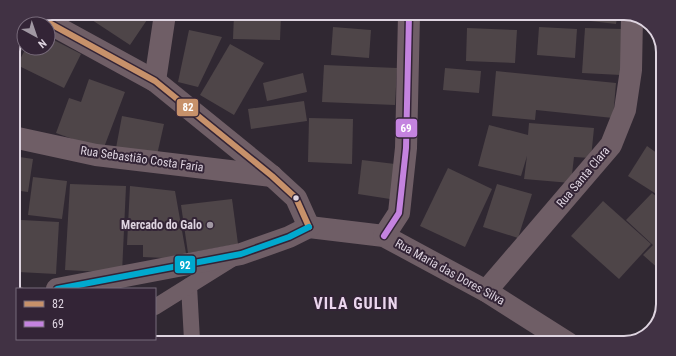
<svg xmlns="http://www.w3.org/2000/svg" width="676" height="356" font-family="'Roboto Condensed',sans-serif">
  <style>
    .building { fill: #4e4548 }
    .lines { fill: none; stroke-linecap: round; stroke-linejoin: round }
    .lane { stroke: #6f5e66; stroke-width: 16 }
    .street { stroke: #6f5e66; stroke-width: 22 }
    .bus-1-casing { stroke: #332436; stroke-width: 9 }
    .bus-2-casing { stroke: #332436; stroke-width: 9 }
    .bus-3-casing { stroke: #332436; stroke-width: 9 }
    .bus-1 { stroke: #c7916a; stroke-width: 6 }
    .bus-2 { stroke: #c483df; stroke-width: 6 }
    .bus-3 { stroke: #00a9ce; stroke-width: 6 }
    .bus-dot { fill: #ded4e0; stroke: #332436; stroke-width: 1.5 }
    .poi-dot { fill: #a198a3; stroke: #332436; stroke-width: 1.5 }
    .labels { text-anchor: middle; stroke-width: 4; stroke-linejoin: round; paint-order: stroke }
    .street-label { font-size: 12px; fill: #ded4e0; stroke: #332436 }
    .poi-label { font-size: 12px; font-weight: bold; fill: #ded4e0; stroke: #332436; text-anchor: end }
    .district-label { font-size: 16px; font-weight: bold; letter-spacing: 1px; fill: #ebd6ee; stroke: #332436 }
    .rim { fill: none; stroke: #ded4e0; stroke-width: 2 }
    .line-badge { stroke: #332436; stroke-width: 1.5 }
    .badge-label { font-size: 11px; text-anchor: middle; font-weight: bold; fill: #fff }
  </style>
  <rect width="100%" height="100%" fill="#302832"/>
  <g class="building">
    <polygon points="97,13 127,14 151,14 130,45 92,20"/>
    <polygon points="234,14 281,15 280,40 233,39"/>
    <polygon points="438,16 495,16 494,21 438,18"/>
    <polygon points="565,17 617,17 616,24 565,18"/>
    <polygon points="24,25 20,54 13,52 13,49"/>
    <polygon points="333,27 371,30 369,58 331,55"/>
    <polygon points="539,27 577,29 575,58 537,55"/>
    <polygon points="467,28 517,30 515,63 466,61"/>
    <polygon points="585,28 623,29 621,75 582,73"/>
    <polygon points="189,30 222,37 198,87 178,82"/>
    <polygon points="48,37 81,54 64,88 17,65 26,48 48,48"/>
    <polygon points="230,44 264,63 234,115 200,95"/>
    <polygon points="13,57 16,57 13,66"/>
    <polygon points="324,65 397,68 395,105 322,102"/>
    <polygon points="445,68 481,71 479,93 443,90"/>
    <polygon points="496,71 616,83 613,118 536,110 535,120 492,116"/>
    <polygon points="303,73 307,92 267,101 263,83"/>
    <polygon points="89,79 125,92 103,150 56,133 69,98 81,102"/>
    <polygon points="304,101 307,121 251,129 248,109"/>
    <polygon points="122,116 164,124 157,155 116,148"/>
    <polygon points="309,118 353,119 352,164 308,162"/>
    <polygon points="529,123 594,128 591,158 574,157 571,183 524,179 527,156 521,176 478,166 489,125 528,135"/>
    <polygon points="647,146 661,156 661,197 628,176"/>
    <polygon points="13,156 33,159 28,192 13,190"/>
    <polygon points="362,160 395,164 390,199 358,194"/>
    <polygon points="448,168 492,189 465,247 420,226"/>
    <polygon points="33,177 67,181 62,219 28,215"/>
    <polygon points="70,184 126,186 122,273 65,270"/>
    <polygon points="497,184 532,194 518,238 483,227"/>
    <polygon points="130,186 175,191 187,259 143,257 143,245 127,245"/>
    <polygon points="652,193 661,200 660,270 643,255 653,245 626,220"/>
    <polygon points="232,199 238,244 188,253 181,205"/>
    <polygon points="603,201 651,244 619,279 571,236"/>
    <polygon points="21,220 59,222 56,274 18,272"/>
  </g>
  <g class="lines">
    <g class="lane">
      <polyline points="189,286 192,340"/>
      <polyline points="155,307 232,259"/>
    </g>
    <g class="street">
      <polyline points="40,18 155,81 272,176 296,198 309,227"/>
      <polyline points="155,81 165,14"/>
      <polyline points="13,137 96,155 272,176"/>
      <polyline points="309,227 384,236 486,291 568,343"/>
      <polyline points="384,236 399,213 406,148 409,15"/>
      <polyline points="57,289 241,254 289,237 309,227"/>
      <polyline points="486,291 611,145 625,110 631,70 632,17"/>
      <polyline points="13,297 17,297"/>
    </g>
    <defs>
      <polyline id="bus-1" points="40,18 155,81 272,176 296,198 309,227"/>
      <polyline id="bus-2" points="384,236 399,213 406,148 409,15"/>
      <polyline id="bus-3" points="57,289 241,254 289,237 309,227"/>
    </defs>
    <use href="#bus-1" class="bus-1-casing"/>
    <use href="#bus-2" class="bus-2-casing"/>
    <use href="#bus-3" class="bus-3-casing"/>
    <use href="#bus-1" class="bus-1"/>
    <use href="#bus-2" class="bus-2"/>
    <use href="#bus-3" class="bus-3"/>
  </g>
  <circle class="bus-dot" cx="296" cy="198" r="3.5"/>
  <circle class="poi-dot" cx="210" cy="225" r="4"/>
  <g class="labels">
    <g class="street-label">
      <text transform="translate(142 159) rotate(8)" y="4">Rua Sebastião Costa Faria</text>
      <text transform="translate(583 177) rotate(-50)" y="4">Rua Santa Clara</text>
      <text transform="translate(450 272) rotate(29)" y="4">Rua Maria das Dores Silva</text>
    </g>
    <g class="poi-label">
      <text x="202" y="229">Mercado do Galo</text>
    </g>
    <g class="district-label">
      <text x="356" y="309">VILA GULIN</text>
    </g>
  </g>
  <path d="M0 0H676V356H0ZM52 20H624A32 32 0 0 1 656 52V304A32 32 0 0 1 624 336H52A32 32 0 0 1 20 304V52A32 32 0 0 1 52 20Z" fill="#413244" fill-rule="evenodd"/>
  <path class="rim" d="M52 20H624A32 32 0 0 1 656 52V304A32 32 0 0 1 624 336H52A32 32 0 0 1 20 304V52A32 32 0 0 1 52 20Z"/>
  <g class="line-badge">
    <rect x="176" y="98" width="23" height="19" rx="4" fill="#c7916a"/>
    <rect x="395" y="118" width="23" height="20" rx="4" fill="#c483df"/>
    <rect x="174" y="255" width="22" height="19" rx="4" fill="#00a9ce"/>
  </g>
  <g class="badge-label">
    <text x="188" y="111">82</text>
    <text x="406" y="132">69</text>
    <text x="185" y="269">92</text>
  </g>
  <rect x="16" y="288" width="140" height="52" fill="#332436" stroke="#776a7a"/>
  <rect x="24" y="301" width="20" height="6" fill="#c7916a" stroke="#776a7a"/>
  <text x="52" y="308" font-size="12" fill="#ded4e0">82</text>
  <rect x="24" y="321" width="20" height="6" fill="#c483df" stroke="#776a7a"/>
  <text x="52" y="328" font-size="12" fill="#ded4e0">69</text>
  <g transform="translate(36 36) rotate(140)"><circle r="19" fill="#332436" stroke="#776a7a"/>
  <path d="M0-3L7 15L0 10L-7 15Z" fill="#a198a3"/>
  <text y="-6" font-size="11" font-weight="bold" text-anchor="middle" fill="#ded4e0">N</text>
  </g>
</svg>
